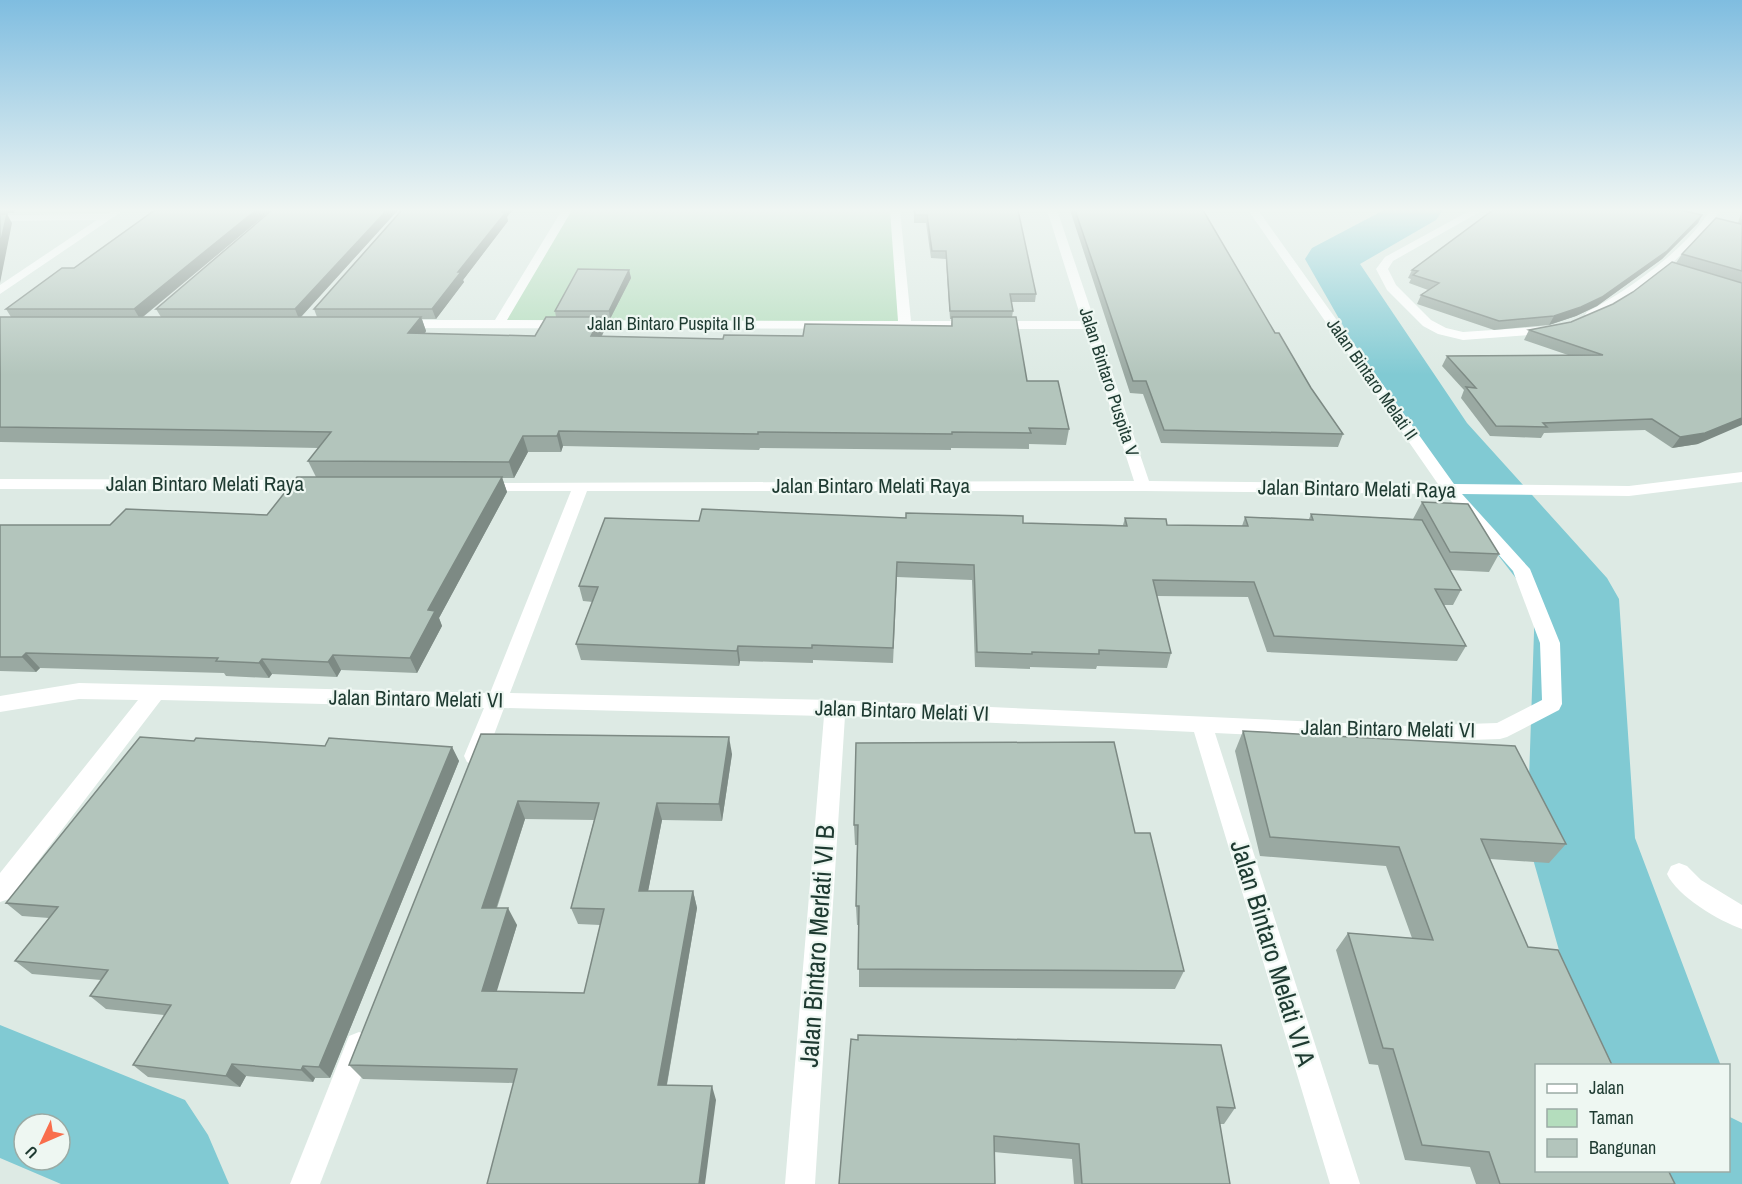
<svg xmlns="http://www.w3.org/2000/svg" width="1742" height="1184" font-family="'Archivo Narrow',sans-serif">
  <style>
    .green { fill: #b4ddbd }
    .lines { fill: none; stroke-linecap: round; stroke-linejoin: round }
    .river { fill: #81cad3; fill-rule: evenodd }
    .street { fill: #fff; fill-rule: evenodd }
    .wall { fill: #9aa9a2; fill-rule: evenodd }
    .shaded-wall { fill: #7d8a84 }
    .building { fill: #b3c5bc; stroke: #7d8a84; stroke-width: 1.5; fill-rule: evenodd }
    .labels { text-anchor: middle; stroke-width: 4.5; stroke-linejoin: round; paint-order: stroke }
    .far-street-label { font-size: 18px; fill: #1e3a31; stroke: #eef7f2 }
    .street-label { font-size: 21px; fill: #1e3a31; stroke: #eef7f2 }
    .near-street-label { font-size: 26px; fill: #1e3a31; stroke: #eef7f2 }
  </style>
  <rect width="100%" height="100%" fill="#ddeae4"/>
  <polygon class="green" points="567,210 895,210 905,324 499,324"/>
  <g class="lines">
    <g class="river">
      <polygon points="1384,210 1443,210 1436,220 1360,264 1467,423 1607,578 1619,599 1635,838 1721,1066 1592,1066 1527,838 1535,603 1406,436 1305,259 1312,248"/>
      <path d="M0 1025 185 1100 208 1135 229 1184H61L0 1158ZM24 1124H60V1160H24Z"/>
      <polygon points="1728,1116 1742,1123 1742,1184 1626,1184 1623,1170 1728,1170"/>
    </g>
    <g class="street">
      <polygon points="113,210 124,210 0,294 0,285 97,220 0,221 0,215 106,214"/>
      <path d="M562 210H572L507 320 898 321 890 210H900L911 321H1082L1047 210H1057L1149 481 1438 484 1248 210H1258L1454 484 1629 486 1742 472V482L1629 496 1462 494 1530 569 1560 643 1562 704 1559 710 1507 737 1500 739 1407 742 1215 733 1360 1184H1330L1194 732 845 716 815 1184H785L824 716 504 708 486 756 483 762 475 765 467 762 464 756 484 708 161 700 9 899 0 902V873L138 700 79 699 0 712V696L79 683 490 693 571 491H482L474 486 476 483 1134 481 1085 329 399 328 393 324 399 320H495ZM587 491H1143L1445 494 1513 571 1540 643 1542 700 1497 723 1407 726 835 700 510 693Z"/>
      <polygon points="1471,210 1483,210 1393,261 1388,269 1396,285 1431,320 1446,328 1463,332 1552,326 1556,327 1558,330 1556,333 1463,340 1438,334 1423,326 1387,290 1376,269 1385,257"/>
      <path d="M1710 210H1720C1706 235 1614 324 1587 318L1585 315 1587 312C1626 292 1688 248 1710 210Z"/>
      <polygon points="0,479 316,480 324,485 316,490 0,489"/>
      <path d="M1679 863 1687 866 1701 880 1742 905V929C1719 921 1677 896 1667 874L1671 866Z"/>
      <polygon points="359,1032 369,1036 373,1046 320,1184 290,1184 349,1036"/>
    </g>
  </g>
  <g class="wall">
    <polygon points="0,210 15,210 14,213 0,213"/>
    <polygon points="271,210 143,317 161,317 156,309 272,210 398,210 301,317 317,317 314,309 507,217 508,221 463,280 464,282 436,319 422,319 426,331 425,334 535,336 556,317 555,311 629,270 631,278 610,319 602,319 604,331 602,336 723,339 803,336 951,326 952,319 950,319 946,259 931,258 926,223 914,223 914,210 1018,210 1036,294 1035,302 1011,302 1013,311 1012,317 1027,381 1069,429 1066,445 1029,444 1029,449 951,448 951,450 760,448 759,450 563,446 561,452 528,452 514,478 502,478 507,492 439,618 442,626 417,673 341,670 337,677 272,674 269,678 226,676 224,673 40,668 36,672 0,671 0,525 110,525 267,515 316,477 308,461 319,448 0,442 0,317 11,317 6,309 74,268"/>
    <polygon points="1070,210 1203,210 1275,333 1311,388 1343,434 1338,447 1161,443 1143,394 1130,393"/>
    <polygon points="1742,210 1742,283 1676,263 1682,254 1738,223"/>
    <polygon points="1702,215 1698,223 1662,259 1597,306 1576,316 1549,325 1494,330 1417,304 1421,295 1428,290 1409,283 1411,279 1408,278 1412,270"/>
    <polygon points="1571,322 1698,444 1672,448 1645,430 1544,433 1541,438 1490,436 1461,398 1464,390 1442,366 1447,356 1568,355 1524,340 1529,330"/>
    <polygon points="1422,502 1499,554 1489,572 1450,570 1461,590 1453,605 1444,605 1466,646 1457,661 1267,652 1248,597 1157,596 1171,653 1167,668 1097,666 1096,669 1030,667 1030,669 975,667 972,580 897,577 893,663 813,660 813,663 740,661 739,666 581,660 576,644 593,602 583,601 579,586 699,521 1023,523 1123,525 1125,518 1167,525 1242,526 1245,517 1309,519 1311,514 1413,519"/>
    <polygon points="1243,731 1566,844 1549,863 1490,859 1536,1065 1675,1184 1476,1184 1470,1167 1405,1160 1378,1065 1369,1064 1336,950 1348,933 1412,938 1386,866 1260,856 1235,751"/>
    <path d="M481 734 732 754 722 821 662 820 648 891H693L697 908 667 1085 716 1100 514 1083 363 1079 349 1065ZM525 819 594 820 571 908 578 924 600 925 584 993 496 991 517 925 497 908Z"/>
    <polygon points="194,741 325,746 452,747 459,761 330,1078 315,1078 313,1082 246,1076 240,1087 148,1077 133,1065 164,1015 106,1009 90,996 101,980 32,974 15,961 49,918 22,916 6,903"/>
    <polygon points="854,825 1135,833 1184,971 1175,989 859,987 859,925 857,925 856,906 857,845 855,845"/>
    <polygon points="851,1039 1235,1108 1224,1124 1220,1124 1230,1184 1074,1184 1072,1159 994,1152"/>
  </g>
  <g class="shaded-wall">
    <polygon points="256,210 271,210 140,319 134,309"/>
    <polygon points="387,210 398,210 299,319 295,309"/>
    <polygon points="503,210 513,210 507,217 508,221 463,280 464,282 436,319 432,309"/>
    <polygon points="7,214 12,223 0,283 0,245"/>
    <polygon points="1702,215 1698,223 1662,259 1597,306 1576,316 1549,325 1554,316"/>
    <polygon points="629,270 631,278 610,319 609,311"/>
    <polygon points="421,317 426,331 414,348 408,333"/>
    <polygon points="601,317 604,331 594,351 591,336"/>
    <polygon points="1742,418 1742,425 1698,444 1672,448 1680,437"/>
    <polygon points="559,431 563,446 561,452 557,436"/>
    <polygon points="523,436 528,452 514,478 509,462"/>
    <polygon points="502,477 507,492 439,618 442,626 417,673 410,658 428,610"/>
    <polygon points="738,646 740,661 739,666 737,651"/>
    <polygon points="26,653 40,668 36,672 22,657"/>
    <polygon points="333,655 341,670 337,677 328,662"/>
    <polygon points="262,659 272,674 269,678 259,663"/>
    <polygon points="729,737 732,754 722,821 719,804"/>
    <polygon points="452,747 459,761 330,1078 319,1067"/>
    <polygon points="518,801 525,819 491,924 482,908"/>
    <polygon points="657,803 662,820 645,907 639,891"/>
    <polygon points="693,891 697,908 664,1100 658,1085"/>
    <polygon points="508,908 517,925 492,1007 482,991"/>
    <polygon points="232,1064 246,1076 240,1087 226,1076"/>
    <polygon points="303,1066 315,1078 313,1082 301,1070"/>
    <polygon points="712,1086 716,1100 705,1184 699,1184"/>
  </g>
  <g class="building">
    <polygon points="155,210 256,210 134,309 6,309 62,268 74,268"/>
    <polygon points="272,210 387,210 295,309 156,309"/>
    <polygon points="402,210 503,210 502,212 506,212 458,272 461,272 432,309 314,309"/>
    <polygon points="914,210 1018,210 1036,294 1010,294 1013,311 950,311 946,251 932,251 927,215 915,215"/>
    <polygon points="1075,210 1203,210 1275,333 1279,333 1311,388 1343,434 1164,430 1146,381 1133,381"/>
    <polygon points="1493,210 1681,210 1702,215 1667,251 1602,297 1581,307 1554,316 1499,321 1421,295 1439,283 1413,275 1418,271 1412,270"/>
    <polygon points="0,214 7,214 0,245"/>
    <polygon points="1716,218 1741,224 1742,219 1742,271 1682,254"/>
    <polygon points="1672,262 1742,283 1742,418 1705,433 1680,437 1652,419 1543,423 1547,427 1496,426 1466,387 1476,388 1447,356 1603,355 1529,330 1571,322 1613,304 1633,292"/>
    <polygon points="578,269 629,270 609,311 555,311"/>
    <polygon points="0,317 421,317 408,333 535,336 546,317 601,317 591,336 723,339 724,335 803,336 805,324 952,326 952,317 1016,317 1027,381 1058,381 1069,429 1029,428 1031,433 952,432 952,434 758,432 758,434 559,431 557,436 523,436 509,462 308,461 331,432 0,427"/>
    <polygon points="297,477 502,477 428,610 435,611 410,658 333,655 328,662 262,659 259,663 216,661 218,658 26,653 22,657 0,657 0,525 110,525 126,509 267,515"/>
    <polygon points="1422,502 1468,504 1499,554 1450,552"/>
    <polygon points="702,509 906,518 906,513 1023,516 1023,523 1127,526 1125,518 1166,519 1167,525 1248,526 1245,517 1313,520 1311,514 1422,520 1461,590 1435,589 1466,646 1274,636 1254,582 1153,580 1171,653 1099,650 1099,654 1032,652 1032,654 977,652 974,565 897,562 893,648 812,645 812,648 738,646 737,651 576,644 598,587 579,586 605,518 699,521"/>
    <polygon points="1243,731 1515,746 1566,844 1481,839 1528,947 1558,950 1612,1065 1536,1065 1536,1170 1668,1170 1675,1184 1500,1184 1489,1152 1422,1145 1393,1049 1383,1048 1348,933 1433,940 1399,847 1270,837"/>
    <path d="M481 734 729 737 719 804 657 803 639 891H693L658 1085 712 1086 699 1184H487L517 1069 349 1065ZM518 801 599 803 571 908 604 909 584 993 482 991 508 908H482Z"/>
    <polygon points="140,737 194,741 196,738 325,746 329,738 452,747 319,1067 303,1066 301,1070 232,1064 226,1076 133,1065 171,1005 90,996 108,970 15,961 58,907 6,903"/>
    <polygon points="1114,742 1135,833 1150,833 1184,971 858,969 859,906 856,906 858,825 854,825 856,743"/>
    <polygon points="858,1035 1221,1045 1235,1108 1217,1107 1230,1184 1082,1184 1079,1144 994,1136 995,1184 839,1184 851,1039 858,1040"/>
  </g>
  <linearGradient id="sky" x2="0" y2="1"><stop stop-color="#7fbde0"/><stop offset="0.56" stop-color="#f0f6f3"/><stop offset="1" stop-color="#f0f6f3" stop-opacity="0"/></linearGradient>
  <rect width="1742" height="375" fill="url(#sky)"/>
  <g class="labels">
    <g class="far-street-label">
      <text x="671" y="330">Jalan Bintaro Puspita II B</text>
      <text transform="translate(1372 379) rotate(55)" y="6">Jalan Bintaro Melati II</text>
      <text transform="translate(1109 382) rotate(72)" y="6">Jalan Bintaro Puspita V</text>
    </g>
    <g class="street-label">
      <text x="205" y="491">Jalan Bintaro Melati Raya</text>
      <text x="871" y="493">Jalan Bintaro Melati Raya</text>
      <text transform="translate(1357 489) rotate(1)" y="7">Jalan Bintaro Melati Raya</text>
      <text transform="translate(416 699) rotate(1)" y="7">Jalan Bintaro Melati VI</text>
      <text transform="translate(902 711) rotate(2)" y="7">Jalan Bintaro Melati VI</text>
      <text transform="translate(1388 729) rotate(1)" y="7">Jalan Bintaro Melati VI</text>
    </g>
    <g class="near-street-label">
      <text transform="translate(817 946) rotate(-86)" y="9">Jalan Bintaro Merlati VI B</text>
      <text transform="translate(1273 953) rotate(73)" y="9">Jalan Bintaro Melati VI A</text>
    </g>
  </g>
  <rect x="1535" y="1064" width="195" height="108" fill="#eef7f2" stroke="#9baba5" stroke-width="1.5"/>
  <rect x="1547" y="1084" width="30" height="9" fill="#ffffff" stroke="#9baba5" stroke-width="1.5"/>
  <text x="1589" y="1094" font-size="18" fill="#1e3a31">Jalan</text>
  <rect x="1547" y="1109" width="30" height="18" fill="#b4ddbd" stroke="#9baba5" stroke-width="1.5"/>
  <text x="1589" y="1124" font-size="18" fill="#1e3a31">Taman</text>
  <rect x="1547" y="1139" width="30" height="18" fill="#b3c5bc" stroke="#9baba5" stroke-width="1.5"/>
  <text x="1589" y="1154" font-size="18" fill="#1e3a31">Bangunan</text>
  <g transform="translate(42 1142) rotate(226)"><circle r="28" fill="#eef7f2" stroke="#9baba5" stroke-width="1.5"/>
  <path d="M0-4.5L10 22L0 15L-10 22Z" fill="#f96e4c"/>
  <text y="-9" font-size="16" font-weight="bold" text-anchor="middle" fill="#1e3a31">U</text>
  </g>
</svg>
